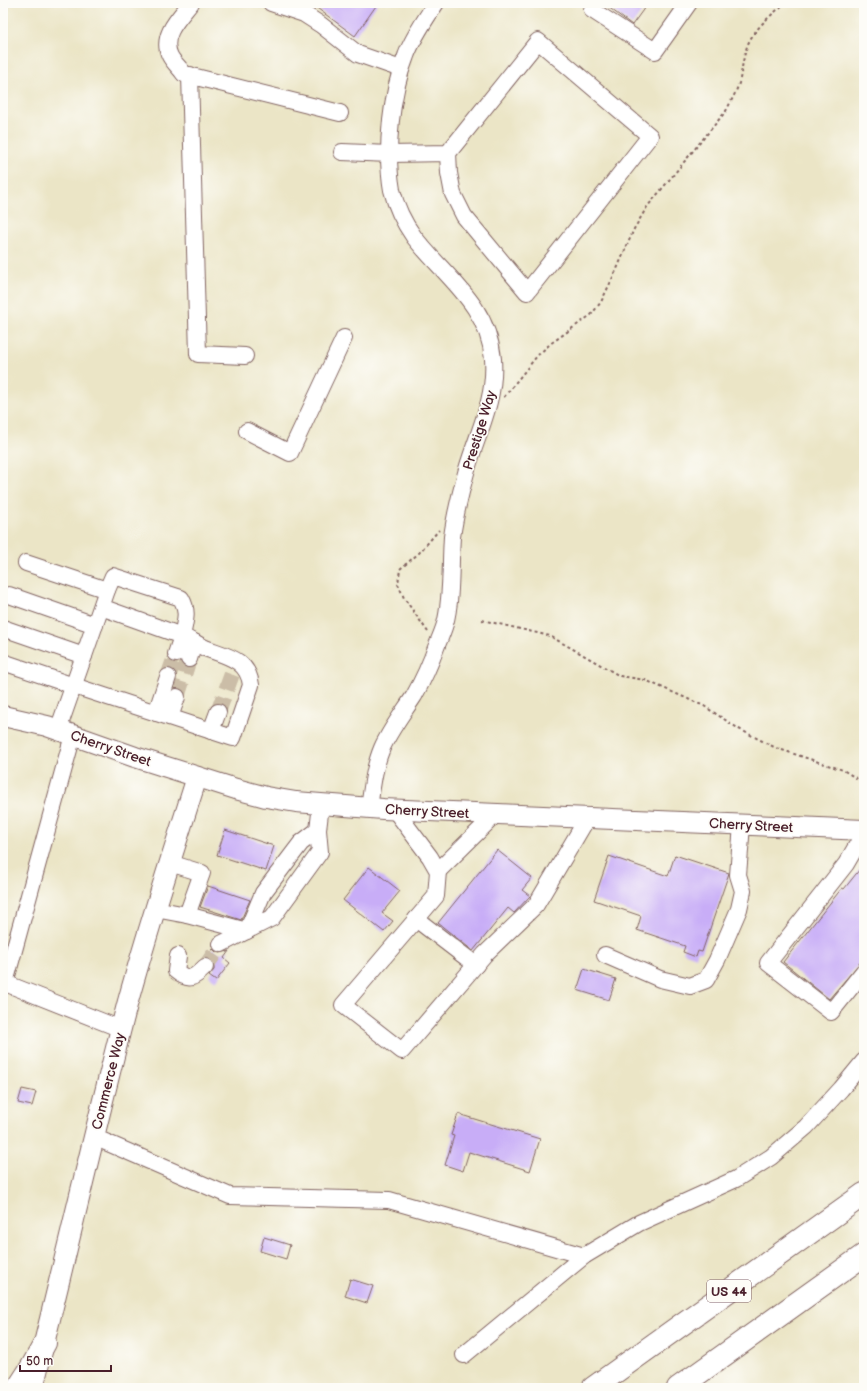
<svg xmlns="http://www.w3.org/2000/svg" width="867" height="1391" font-family="'Balsamiq Sans',sans-serif">
  <style>
    .building { fill: #c8adf7 }
    .lines { fill: none; stroke-linecap: round; stroke-linejoin: round }
    .minor-tunnel { stroke: #cbbda7; stroke-width: 16; stroke-dasharray: 16 8; stroke-linecap: butt }
    .minor-casing { stroke: #826461; stroke-width: 18 }
    .major-casing { stroke: #826461; stroke-width: 22 }
    .highway-casing { stroke: #826461; stroke-width: 24 }
    .path { stroke: #826461; stroke-width: 2; stroke-dasharray: 3 3; stroke-linecap: butt }
    .minor { stroke: #fff; stroke-width: 16 }
    .major { stroke: #fff; stroke-width: 20 }
    .highway { stroke: #fff; stroke-width: 22 }
    .labels { text-anchor: middle; stroke-width: 3.5; stroke-linejoin: round; paint-order: stroke }
    .shield { fill: #fdfcf7; stroke: #806168; stroke-width: 1 }
    .shield-label { font-size: 13px; font-weight: bold; fill: #4a1f2b }
    .street-label { font-size: 14px; fill: #4a1f2b; stroke: #fdfcf7 }
  </style>
  <rect width="100%" height="100%" fill="#fdfcf7"/>
  <filter id="ink" filterUnits="userSpaceOnUse"><feTurbulence type="fractalNoise" baseFrequency=".025" numOctaves="2"/><feDisplacementMap in="SourceGraphic" scale="8" xChannelSelector="R" yChannelSelector="G"/><feConvolveMatrix kernelMatrix="1 2 1 2 8 2 1 2 1" color-interpolation-filters="sRGB"/></filter>
  <filter id="wash" filterUnits="userSpaceOnUse"><feTurbulence type="fractalNoise" baseFrequency=".012" numOctaves="4" result="noise"/><feDisplacementMap in="SourceGraphic" scale="16" xChannelSelector="R" yChannelSelector="G"/><feGaussianBlur stdDeviation="0.9" result="paint"/><feColorMatrix in="noise" values="0 0 0 0 0 0 0 0 0 0 0 0 0 0 0 0 0 1.4 0 .05"/><feComposite in="paint" operator="in"/></filter>
  <g filter="url(#wash)">
    <rect width="100%" height="100%" fill="#ebe5c6"/>
    <g id="blocks">
      <g class="building">
        <polygon points="310,3 378,3 355,36"/>
        <polygon points="603,3 648,3 632,25"/>
        <polygon points="225,830 274,846 266,871 217,855"/>
        <polygon points="497,850 532,878 522,890 530,896 514,913 508,908 473,951 438,923"/>
        <polygon points="675,855 729,873 702,952 698,951 696,957 683,952 685,946 637,930 641,916 594,900 609,856 668,876"/>
        <polygon points="864,864 864,958 829,999 783,962 842,888 844,889"/>
        <polygon points="369,867 400,891 382,913 393,921 384,932 343,900"/>
        <polygon points="208,886 250,900 241,920 200,907"/>
        <polygon points="213,949 216,952 220,953 229,951 224,958 230,963 216,981 209,976 214,970 214,964 211,960 206,958"/>
        <polygon points="584,969 616,979 609,1000 577,990"/>
        <polygon points="22,1089 36,1092 32,1106 18,1103"/>
        <polygon points="458,1114 540,1139 530,1171 469,1152 463,1171 445,1165 454,1136 451,1135"/>
        <polygon points="264,1237 290,1245 286,1259 260,1251"/>
        <polygon points="350,1279 373,1286 367,1303 345,1296"/>
      </g>
    </g>
  </g>
  <g filter="url(#ink)">
    <use href="#blocks" fill-opacity="0" stroke="#826461" stroke-width="1"/>
    <g class="lines">
      <g class="minor-tunnel">
        <polyline points="168,677 176,654"/>
        <polyline points="177,697 189,659"/>
        <polyline points="218,712 232,674"/>
        <polyline points="205,967 221,944"/>
      </g>
      <defs>
        <g id="minor">
          <path d="M191 3C179 18 160 36 170 56 173 62 180 68 184 74L340 113"/>
          <polyline points="271,3 304,14 321,25 358,54 401,69"/>
          <polyline points="592,10 655,51 689,3"/>
          <polyline points="190,75 198,354 245,356"/>
          <polyline points="342,152 390,154 448,153 449,173 453,194 464,216 527,292 650,136 538,41 448,153"/>
          <polyline points="247,431 290,453 344,338"/>
          <polyline points="26,563 107,590"/>
          <polyline points="9,595 95,625"/>
          <polyline points="3,628 84,656"/>
          <polyline points="189,659 194,642"/>
          <path d="M3 662 74 686 233 738 251 685C248 659 226 656 205 648 197 644 190 640 182 636L176 654"/>
          <polyline points="156,713 168,677"/>
          <polyline points="170,717 177,697"/>
          <path d="M58 730 107 590 113 576 181 598C189 612 185 621 182 636L101 607"/>
          <polyline points="211,731 218,712"/>
          <polyline points="73,735 5,983 121,1029"/>
          <path d="M369 808C372 788 374 767 382 748 390 730 403 713 414 696 423 680 431 662 437 645 440 638 443 631 445 624 452 599 450 564 452 537 455 514 461 491 467 469 478 432 496 399 493 359 488 304 445 277 414 237 404 223 396 207 392 190 385 151 391 93 406 56 413 37 425 20 436 3"/>
          <polyline points="394,809 430,857 438,871 436,896 343,1005 402,1051 485,954 536,905 588,817"/>
          <polyline points="864,833 846,864 768,963 831,1012 864,971"/>
          <polyline points="438,871 496,814"/>
          <polyline points="155,909 187,915 202,873 170,863"/>
          <polyline points="187,915 247,931 263,893 301,843 318,830 321,805"/>
          <polyline points="416,919 476,965"/>
          <polyline points="221,944 272,918 320,852 318,830"/>
          <polyline points="605,955 660,979 690,986 706,980 717,960 739,909 743,891 738,875 742,825"/>
          <path d="M178 956 176 971C189 982 194 978 205 967"/>
          <polyline points="94,1137 230,1196 389,1200 584,1256"/>
          <polyline points="464,1355 584,1256 639,1223 736,1179 771,1157 806,1127 841,1089 864,1061"/>
        </g>
        <g id="major">
          <polyline points="3,716 47,726 135,757 236,789 266,797 296,802 383,809 864,830"/>
          <path d="M33 1388C65 1260 94 1132 127 1005 148 928 173 853 197 777"/>
        </g>
        <g id="highway">
          <polyline points="18,1388 31,1368 45,1343"/>
          <polyline points="593,1388 864,1194"/>
          <polyline points="678,1388 864,1255"/>
        </g>
      </defs>
      <use href="#minor" class="minor-casing"/>
      <use href="#major" class="major-casing"/>
      <use href="#highway" class="highway-casing"/>
      <g class="path">
        <path d="M504 397 537 356 550 344 591 315 601 302 617 269 634 229 647 207 726 111C731 101 736 93 739 83 743 67 743 49 753 35 761 23 774 13 785 3"/>
        <polyline points="482,620 550,636 620,676 645,680 704,706 739,729 776,748 843,770 864,783"/>
        <polyline points="428,632 404,598 398,584 400,569 419,553 439,530"/>
      </g>
      <use href="#minor" class="minor"/>
      <use href="#major" class="major"/>
      <use href="#highway" class="highway"/>
    </g>
  </g>
  <g class="labels">
    <rect class="shield" x="707" y="1280" width="44" height="22" rx="3"/>
    <g class="shield-label">
      <text x="729" y="1296">US 44</text>
    </g>
    <g class="street-label">
      <text transform="translate(479 430) rotate(-73)" y="5">Prestige Way</text>
      <text transform="translate(111 748) rotate(19)" y="5">Cherry Street</text>
      <text transform="translate(427 811) rotate(3)" y="5">Cherry Street</text>
      <text transform="translate(751 825) rotate(3)" y="5">Cherry Street</text>
      <text transform="translate(108 1081) rotate(-76)" y="5">Commerce Way</text>
    </g>
  </g>
  <rect width="867" height="1391" fill="none" stroke="#fdfcf7" stroke-width="16"/>
  <path d="M20 1365v6h91v-6" fill="none" stroke="#4a1f2b" stroke-width="2"/>
  <text x="26" y="1365" font-size="12" fill="#4a1f2b" stroke="#fdfcf7" stroke-width="3" paint-order="stroke">50 m</text>
</svg>
